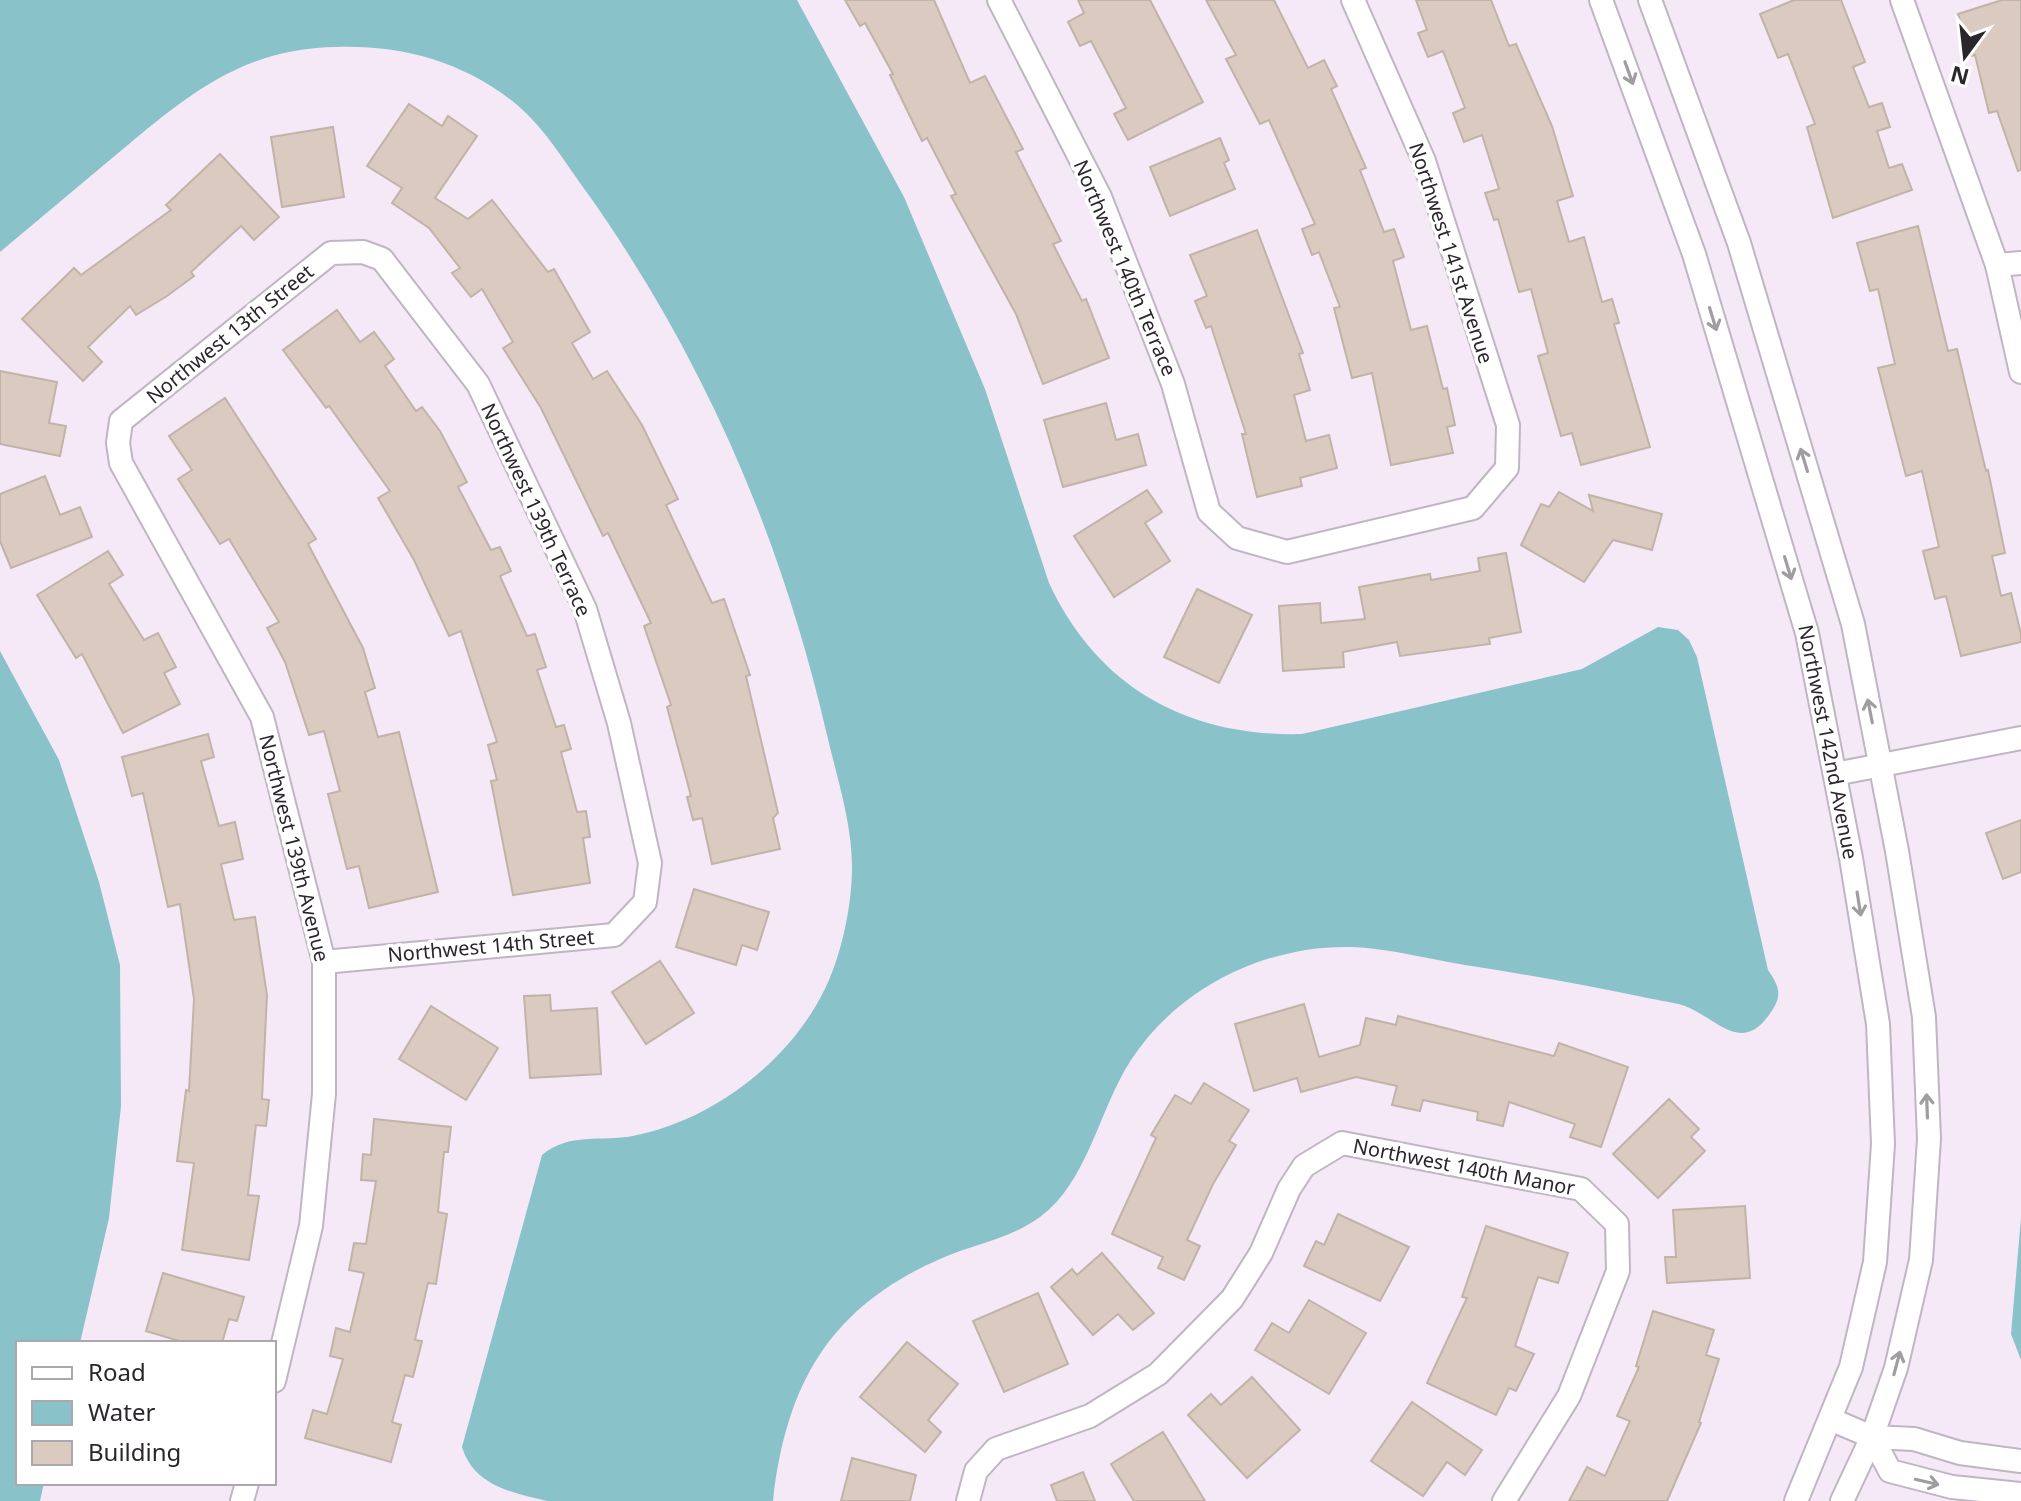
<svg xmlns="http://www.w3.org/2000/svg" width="2021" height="1501" font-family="'Noto Sans',sans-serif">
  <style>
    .water { fill: #8ac2ca }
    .building { fill: #dacabf; stroke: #c2b3a8; stroke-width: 2 }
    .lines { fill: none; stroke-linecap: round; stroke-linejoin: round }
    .minor-casing { stroke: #c0b5c3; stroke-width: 26 }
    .minor { stroke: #fff; stroke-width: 22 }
    .oneway { stroke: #a09da0 }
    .labels { text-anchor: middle; stroke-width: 7; stroke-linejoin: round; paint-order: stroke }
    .street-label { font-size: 20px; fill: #2b262c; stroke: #fff }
  </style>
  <rect width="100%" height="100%" fill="#f5e9f8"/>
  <g class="water">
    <path d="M0 0H797L904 197 985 389 1049 583C1098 688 1188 737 1302 734L1582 669 1658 627 1678 630 1689 640 1697 657 1768 970C1779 986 1783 995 1771 1012 1742 1056 1718 1019 1685 1006 1670 1001 1653 1000 1638 996 1581 984 1523 974 1465 965 1428 959 1388 948 1351 947 1265 945 1178 988 1131 1060 1099 1109 1088 1182 1040 1217 1010 1239 973 1244 940 1259 830 1307 786 1384 773 1501H547C511 1492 474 1486 462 1447L542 1155C570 1132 600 1142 633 1136 715 1120 796 1057 829 980 843 947 852 903 852 867 852 823 837 778 827 735 782 539 704 358 588 194 566 164 545 128 516 104 464 62 403 45 337 47 238 48 182 100 111 159 74 190 37 221 0 252Z"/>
    <polygon points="0,651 59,760 99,882 120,965 121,1106 109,1218 80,1343 18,1343 18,1483 44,1483 40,1501 0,1501"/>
    <polygon points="2021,1218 2021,1360 2011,1334"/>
  </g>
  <g class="building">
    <polygon points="845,0 934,0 970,83 985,76 1023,149 1016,152 1061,241 1053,244 1082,301 1086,299 1109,358 1043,384 1016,314 951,196 956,194 927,138 922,141 890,75 893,74 865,23 860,26"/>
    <polygon points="1078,0 1150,0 1203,102 1128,140 1114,114 1126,108 1091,41 1080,46 1068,22 1084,13"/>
    <polygon points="1206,0 1274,0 1308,68 1324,60 1337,86 1331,89 1366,168 1360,170 1384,232 1394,229 1404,257 1393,261 1411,330 1427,326 1443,389 1447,388 1455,425 1447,427 1453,453 1391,465 1372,373 1352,378 1334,308 1340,307 1319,252 1312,255 1302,229 1315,224 1269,120 1260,124 1226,59 1236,55"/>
    <polygon points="1416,0 1491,0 1509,46 1516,44 1552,126 1573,196 1557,201 1569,242 1584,237 1602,302 1612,299 1619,323 1614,324 1650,447 1581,465 1572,433 1561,436 1538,356 1548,353 1531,289 1519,292 1498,219 1494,220 1485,193 1499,189 1482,135 1464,142 1453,113 1465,108 1443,51 1428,57 1418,33 1427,30"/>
    <polygon points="1794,0 1841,0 1865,62 1853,67 1869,107 1882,103 1890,127 1877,131 1889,168 1902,164 1912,190 1833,218 1807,127 1815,124 1788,54 1778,58 1760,14"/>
    <polygon points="2002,0 2021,0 2021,170 2018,171 1997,111 1989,113 1975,55 1971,56 1958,14"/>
    <polygon points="409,104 442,126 448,116 477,136 435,198 468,219 492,200 548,272 554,269 590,332 572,343 593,379 607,371 642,425 678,499 666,505 712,603 724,599 750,675 746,676 778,813 773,818 780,849 712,864 702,818 693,820 687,797 691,796 667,707 671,705 644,626 651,623 608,533 603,536 541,408 503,348 513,342 482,289 471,297 452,273 460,268 429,228 392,203 402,188 367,166"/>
    <polygon points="333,127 344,197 282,207 271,137"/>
    <polygon points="1220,138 1229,160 1224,163 1235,189 1170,216 1150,167"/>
    <polygon points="220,154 279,217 254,240 241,226 191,272 194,276 167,296 136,315 130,306 88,347 102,362 83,381 22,319 74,268 81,275 171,210 166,205"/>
    <polygon points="1918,226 1948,351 1957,349 1986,471 1988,470 2005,553 1992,556 2001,596 2011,593 2021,634 2021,642 1961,656 1946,596 1935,599 1923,551 1939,547 1922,471 1906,476 1878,368 1895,364 1878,289 1870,291 1857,243"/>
    <polygon points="1257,230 1303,353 1299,354 1310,390 1294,395 1306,441 1329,435 1337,468 1300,478 1302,486 1257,497 1242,434 1246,434 1211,326 1206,328 1195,301 1207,296 1190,255"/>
    <polygon points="337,310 360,342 374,332 394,359 385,366 416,411 422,407 440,431 467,482 458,487 491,550 500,547 511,571 500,576 527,636 535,634 546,667 537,670 556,727 564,725 571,749 561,752 577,812 586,811 590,837 583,838 590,883 513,895 491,781 497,780 488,745 497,742 461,631 449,636 414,560 378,498 390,491 329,406 326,408 283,350"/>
    <polygon points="0,371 57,382 49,423 66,426 60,456 0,444"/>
    <polygon points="225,398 316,539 308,544 363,648 375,688 365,692 378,737 399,732 438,892 369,908 359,866 347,869 328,794 340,791 324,731 309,735 285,662 267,628 279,622 229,539 220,544 178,479 192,470 169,436"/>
    <polygon points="1106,403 1116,440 1138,434 1146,465 1063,487 1044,420"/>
    <polygon points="45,476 60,515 80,507 92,537 11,568 0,541 0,494"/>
    <polygon points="1147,490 1162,512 1145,523 1170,561 1114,597 1074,536"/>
    <polygon points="1559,492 1593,511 1589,495 1662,514 1652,550 1613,540 1584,582 1521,545 1541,504 1549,507"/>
    <polygon points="108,551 123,575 109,584 144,640 158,633 176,667 164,673 180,704 123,733 82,654 76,658 37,595"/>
    <polygon points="1506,553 1521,632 1489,638 1490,644 1400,656 1397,642 1343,652 1344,667 1283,671 1279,606 1320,603 1321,623 1365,619 1359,587 1430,574 1431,580 1480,571 1478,558"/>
    <polygon points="1197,589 1252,615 1219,683 1164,657"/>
    <polygon points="208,734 214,757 201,761 219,826 235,822 243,859 221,864 234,920 255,917 267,995 262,1099 269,1100 266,1126 256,1125 248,1195 259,1196 249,1260 182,1250 194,1163 177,1161 186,1090 189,1091 194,999 180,904 168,907 143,793 132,796 122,757"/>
    <polygon points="2021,820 2021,872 2003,879 1986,833"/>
    <polygon points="694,889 769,912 757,950 742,945 736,965 676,947"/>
    <polygon points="660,961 694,1013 646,1044 612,992"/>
    <polygon points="550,995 551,1011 597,1008 601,1074 530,1078 524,996"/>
    <polygon points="1304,1004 1319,1057 1360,1045 1366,1018 1396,1025 1398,1016 1554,1056 1559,1043 1628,1067 1601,1147 1570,1137 1575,1124 1509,1102 1503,1126 1477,1120 1478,1112 1423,1100 1420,1111 1392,1105 1397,1086 1356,1077 1301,1092 1297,1078 1254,1091 1235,1024"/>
    <polygon points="431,1006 498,1048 466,1100 399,1059"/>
    <polygon points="1204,1083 1249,1110 1229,1141 1236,1145 1213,1184 1187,1240 1200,1246 1184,1280 1158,1268 1163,1257 1112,1234 1156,1138 1151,1135 1175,1095 1191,1104"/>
    <polygon points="1669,1099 1699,1129 1691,1137 1705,1151 1658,1198 1613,1154"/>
    <polygon points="374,1119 451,1127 448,1152 444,1152 438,1212 447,1214 436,1284 428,1283 415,1340 422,1341 413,1377 405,1375 392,1422 401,1425 391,1462 305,1438 313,1410 327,1414 343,1359 330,1356 336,1328 350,1332 364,1273 349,1270 354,1243 366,1244 376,1181 361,1180 363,1154 371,1155"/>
    <polygon points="1745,1206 1750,1278 1667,1283 1665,1257 1676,1257 1673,1210"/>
    <polygon points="1338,1214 1409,1247 1380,1301 1304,1266 1316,1241 1324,1245"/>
    <polygon points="1486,1226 1568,1253 1558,1283 1538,1277 1515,1346 1534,1354 1516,1391 1509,1388 1496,1415 1427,1383 1467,1298 1462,1297"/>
    <polygon points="1102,1253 1154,1313 1133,1330 1118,1314 1093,1335 1051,1287 1072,1269 1077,1275"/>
    <polygon points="163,1273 244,1297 237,1321 229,1319 222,1343 186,1343 146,1331"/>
    <polygon points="1038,1293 1068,1364 1004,1392 973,1321"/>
    <polygon points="1309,1300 1366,1333 1329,1394 1255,1350 1272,1323 1289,1333"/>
    <polygon points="1653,1311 1714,1330 1706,1355 1719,1359 1699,1422 1701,1423 1667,1501 1569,1501 1587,1467 1605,1476 1630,1421 1617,1416 1639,1367 1636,1366"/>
    <polygon points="907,1342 958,1384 928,1420 941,1432 925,1452 860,1397"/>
    <polygon points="1252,1377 1300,1430 1247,1478 1188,1415 1211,1394 1221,1405"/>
    <polygon points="1412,1402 1482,1450 1465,1475 1447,1462 1423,1496 1371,1461"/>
    <polygon points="1163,1432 1205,1501 1134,1501 1111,1464"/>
    <polygon points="852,1458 916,1475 910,1501 841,1501"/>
    <polygon points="1083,1472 1095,1501 1057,1501 1051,1485"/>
  </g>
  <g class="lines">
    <defs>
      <g id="minor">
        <polyline points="999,0 1100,197 1173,384 1209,512 1237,538 1287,552 1473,508 1507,468 1508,425 1424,161 1353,0"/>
        <polyline points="1601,0 1694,254 1807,633 1851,858 1878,1024 1883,1144 1875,1262 1851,1367 1796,1501"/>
        <polyline points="1650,0 1739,243 1853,624 1897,851 1924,1017 1929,1139 1921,1260 1896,1368 1872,1437 1842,1501"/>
        <polyline points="1902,0 1997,265 2021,372"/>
        <polyline points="1997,265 2021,263"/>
        <polyline points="1835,774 2021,738"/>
        <polyline points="274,1381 311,1226 324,1094 324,962 262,717 121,463 118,443 121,421 331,253 363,252 382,259 478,384 585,609 619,723 650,863 645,902 614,935 324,962"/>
        <polyline points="1830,1419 1872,1437 1914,1439 1960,1453 2021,1461"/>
        <polyline points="1872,1437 1890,1471 1952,1487 2021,1494"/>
        <polyline points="242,1501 247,1483"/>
        <polyline points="968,1501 976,1471 996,1449 1090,1416 1158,1374 1232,1299 1261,1253 1289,1189 1304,1166 1342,1143 1581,1189 1617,1224 1618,1271 1569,1396 1504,1501"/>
      </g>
    </defs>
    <use href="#minor" class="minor-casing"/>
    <use href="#minor" class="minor"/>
  </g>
  <defs><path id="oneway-shaft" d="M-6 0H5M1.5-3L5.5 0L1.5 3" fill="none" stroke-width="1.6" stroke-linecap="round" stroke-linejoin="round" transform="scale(2)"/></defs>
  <g class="oneway">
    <use href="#oneway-shaft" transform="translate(1629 73) rotate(70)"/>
    <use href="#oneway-shaft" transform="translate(1713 319) rotate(73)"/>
    <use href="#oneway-shaft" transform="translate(1804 460) rotate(-107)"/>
    <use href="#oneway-shaft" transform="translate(1788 568) rotate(73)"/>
    <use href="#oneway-shaft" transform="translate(1870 711) rotate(-101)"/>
    <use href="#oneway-shaft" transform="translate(1859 904) rotate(81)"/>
    <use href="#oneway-shaft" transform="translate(1927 1106) rotate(-92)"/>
    <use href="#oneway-shaft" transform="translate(1897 1363) rotate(-75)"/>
    <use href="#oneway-shaft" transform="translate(1927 1482) rotate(13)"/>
  </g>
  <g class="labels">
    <g class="street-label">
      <text transform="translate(1451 253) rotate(72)" y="7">Northwest 141st Avenue</text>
      <text transform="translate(1125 268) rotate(67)" y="7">Northwest 140th Terrace</text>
      <text transform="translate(230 334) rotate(-39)" y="7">Northwest 13th Street</text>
      <text transform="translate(536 510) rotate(65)" y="7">Northwest 139th Terrace</text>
      <text transform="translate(1828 742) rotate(79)" y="7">Northwest 142nd Avenue</text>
      <text transform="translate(294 848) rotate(76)" y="7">Northwest 139th Avenue</text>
      <text transform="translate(491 946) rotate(-5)" y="7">Northwest 14th Street</text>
      <text transform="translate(1464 1167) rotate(11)" y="7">Northwest 140th Manor</text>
    </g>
  </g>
  <rect x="16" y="1341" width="260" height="144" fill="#ffffff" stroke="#aaa8ab" stroke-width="2"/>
  <rect x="32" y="1367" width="40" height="12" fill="#ffffff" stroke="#aaa8ab" stroke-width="2"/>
  <text x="88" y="1381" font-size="24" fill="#2b262c">Road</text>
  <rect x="32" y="1401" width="40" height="24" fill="#8ac2ca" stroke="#aaa8ab" stroke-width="2"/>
  <text x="88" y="1421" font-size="24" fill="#2b262c">Water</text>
  <rect x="32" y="1441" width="40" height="24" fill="#dacabf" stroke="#aaa8ab" stroke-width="2"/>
  <text x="88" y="1461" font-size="24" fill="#2b262c">Building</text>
  <g transform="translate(1965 56) rotate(195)" stroke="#ffffff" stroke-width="6" paint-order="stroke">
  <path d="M0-6L14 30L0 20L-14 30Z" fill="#2b262c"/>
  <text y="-12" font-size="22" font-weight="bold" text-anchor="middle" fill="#2b262c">N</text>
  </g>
</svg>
